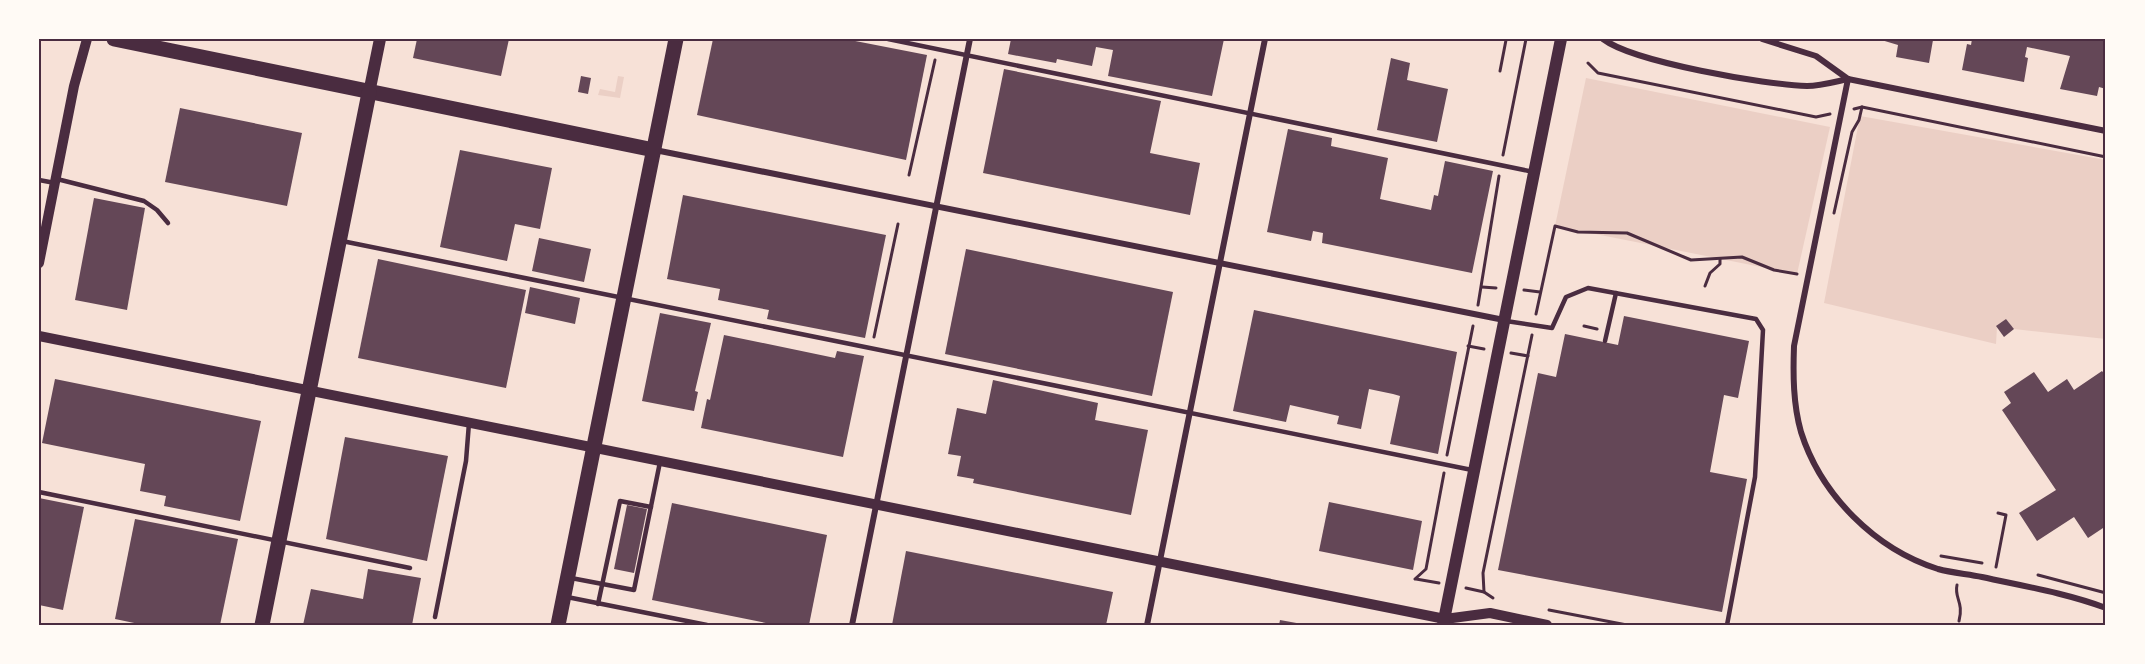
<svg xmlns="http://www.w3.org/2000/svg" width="2145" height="664" font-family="Cabin,sans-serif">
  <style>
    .green { fill: #ebcfc5 }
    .building { fill: #644757 }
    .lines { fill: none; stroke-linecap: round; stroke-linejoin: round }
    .path { stroke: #4a2c40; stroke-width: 3 }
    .service { stroke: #4a2c40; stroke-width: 4.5 }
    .minor { stroke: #4a2c40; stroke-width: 6 }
    .tertiary { stroke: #4a2c40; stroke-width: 10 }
    .secondary { stroke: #4a2c40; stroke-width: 12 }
    .primary { stroke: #4a2c40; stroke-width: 15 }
    .neatline { fill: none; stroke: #4a2c40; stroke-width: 2 }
  </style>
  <rect width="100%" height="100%" fill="#f7e1d7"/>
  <g class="green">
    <polygon points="618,76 624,77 620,98 598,95 600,89 615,92"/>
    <polygon points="1586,78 1830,127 1797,274 1555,226"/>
    <polygon points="1860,116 2106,160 2106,339 2014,329 2006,319 1997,327 1996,344 1824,303"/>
  </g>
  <g class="building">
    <polygon points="417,39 509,39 501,76 413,58"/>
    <polygon points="713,39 845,39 927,55 906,160 697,115"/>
    <polygon points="1011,39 1224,39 1212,96 1108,76 1113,50 1096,47 1092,66 1057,59 1056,63 1008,54"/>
    <polygon points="1878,39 1933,40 1929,63 1896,57 1898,45"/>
    <polygon points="1972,39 2106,39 2106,89 2099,87 2097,96 2060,89 2070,56 2027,47 2025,57 2028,58 2024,82 1962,70 1967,44 1971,45"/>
    <polygon points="1391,58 1410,63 1407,80 1448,89 1437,142 1377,130"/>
    <polygon points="1004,69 1161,101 1150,153 1200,163 1190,215 983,173"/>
    <polygon points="581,76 591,78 588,94 578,92"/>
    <polygon points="180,108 302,133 287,206 165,182"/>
    <polygon points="1288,129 1332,138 1331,146 1388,158 1380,199 1431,210 1434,195 1438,196 1445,161 1493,171 1472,273 1322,243 1323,233 1313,231 1311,241 1267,232"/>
    <polygon points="460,150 552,168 540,229 515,224 507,261 440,247"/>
    <polygon points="683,195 886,235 865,338 767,319 769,310 718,300 720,289 667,279"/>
    <polygon points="94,198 145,208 127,310 75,300"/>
    <polygon points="539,238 591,249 584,282 532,271"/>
    <polygon points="966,249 1173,292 1152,396 945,354"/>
    <polygon points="378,259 526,290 506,388 358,358"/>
    <polygon points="530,287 580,298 575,324 525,313"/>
    <polygon points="1254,310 1457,352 1438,454 1390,444 1400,396 1393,394 1369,389 1361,429 1337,424 1339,416 1290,405 1286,422 1233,411"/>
    <polygon points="660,313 711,323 695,391 698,392 694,411 642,401"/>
    <polygon points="1624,316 1749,341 1738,398 1724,395 1710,472 1747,479 1722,612 1498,570 1538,373 1556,377 1565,334 1618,345"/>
    <polygon points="2006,319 2014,329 2004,337 1996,326"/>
    <polygon points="724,335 835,358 837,351 864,356 843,457 701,428 707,399 710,400"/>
    <polygon points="2102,371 2106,376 2106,526 2088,538 2074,517 2037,541 2019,513 2056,490 2002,410 2011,403 2004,392 2034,372 2048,392 2067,379 2074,390"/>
    <polygon points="55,379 261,421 240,521 164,506 166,496 140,491 145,464 42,443"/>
    <polygon points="993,380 1098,403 1095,420 1148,430 1131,515 973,483 974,479 957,476 961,456 948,454 957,408 986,414"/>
    <polygon points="345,437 448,456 427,561 326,539"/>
    <polygon points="39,498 84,507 63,610 39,605"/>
    <polygon points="1329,502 1422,521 1413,570 1319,551"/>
    <polygon points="672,503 827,535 809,625 776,625 652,600"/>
    <polygon points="627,505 647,509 634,573 614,569"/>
    <polygon points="135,519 238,539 220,625 144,625 115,619"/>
    <polygon points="906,551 1113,592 1106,625 892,625"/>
    <polygon points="368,569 421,578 412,625 303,625 311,589 363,599"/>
    <polygon points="1280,620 1302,624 1302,625 1279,625"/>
  </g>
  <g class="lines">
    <g class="path">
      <polyline points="1588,63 1598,73 1816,117 1830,114"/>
      <polyline points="1500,71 1506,40"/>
      <polyline points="1854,109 1862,107 2106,157"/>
      <polyline points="1503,155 1526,39"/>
      <polyline points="909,175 935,60"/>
      <polyline points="1834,213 1852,132 1859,120 1862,107"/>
      <polyline points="1705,286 1710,273 1720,264 1720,259"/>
      <polyline points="1482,287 1496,288"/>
      <polyline points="1524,290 1540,292"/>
      <polyline points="1478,305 1499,176"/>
      <polyline points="1536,314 1555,226 1578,232 1627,233 1691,260 1742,257 1774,270 1797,274"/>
      <polyline points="1584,326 1597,329"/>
      <polyline points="874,337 898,224"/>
      <polyline points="1468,346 1484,349"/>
      <polyline points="1511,353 1528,356"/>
      <polyline points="1447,455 1473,326"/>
      <polyline points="1941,556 1982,563"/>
      <polyline points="1996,567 2006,515 1998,513"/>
      <polyline points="2038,575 2106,593"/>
      <polyline points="1415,579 1426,569 1444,473"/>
      <polyline points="1416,579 1439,583"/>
      <path d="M1957 585C1954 598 1964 602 1959 621"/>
      <polyline points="1466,588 1484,592 1493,598"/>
      <polyline points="1484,592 1483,573 1532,335"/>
      <polyline points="1549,610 1627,625"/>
    </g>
    <g class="service">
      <polyline points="888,39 1534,172"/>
      <polyline points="57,179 144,201 157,210 168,223"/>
      <polyline points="39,180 55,183"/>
      <polyline points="342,241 1472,470"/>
      <polyline points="1506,321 1552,328 1566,297 1588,288 1756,319 1763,330 1755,477 1727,625"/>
      <polyline points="1605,341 1616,293"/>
      <polyline points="39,492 410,568"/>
      <polyline points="571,578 634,590 660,462"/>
      <polyline points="567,597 707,625"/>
      <polyline points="598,604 620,501 651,507"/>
      <polyline points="435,617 466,461 469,423"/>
    </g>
    <g class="minor">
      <path d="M1603 39C1633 62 1766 85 1807 86 1820 86 1834 82 1848 79L2106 131"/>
      <polyline points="1762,39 1816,56 1848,79"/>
      <path d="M1848 79 1794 346C1793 374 1793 404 1801 432 1821 495 1875 549 1938 569 1952 573 1968 574 1982 577 2023 586 2066 593 2106 608"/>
      <polyline points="655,150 1504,320"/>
      <polyline points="852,625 970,39"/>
      <polyline points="1147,625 1265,39"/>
    </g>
    <g class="tertiary">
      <polyline points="39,263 74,86 87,39"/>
      <polyline points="39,336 1445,619 1490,613 1547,625"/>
    </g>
    <g class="secondary">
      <polyline points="369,93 380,39"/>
      <polyline points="1443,625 1561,39"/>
    </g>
    <g class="primary">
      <polyline points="114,39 654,150"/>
      <polyline points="262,625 369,93"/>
      <polyline points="558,625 676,39"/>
    </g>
  </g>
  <rect width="2145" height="664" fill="none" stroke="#fffaf5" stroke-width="81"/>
  <rect x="40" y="40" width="2064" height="584" class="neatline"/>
</svg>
